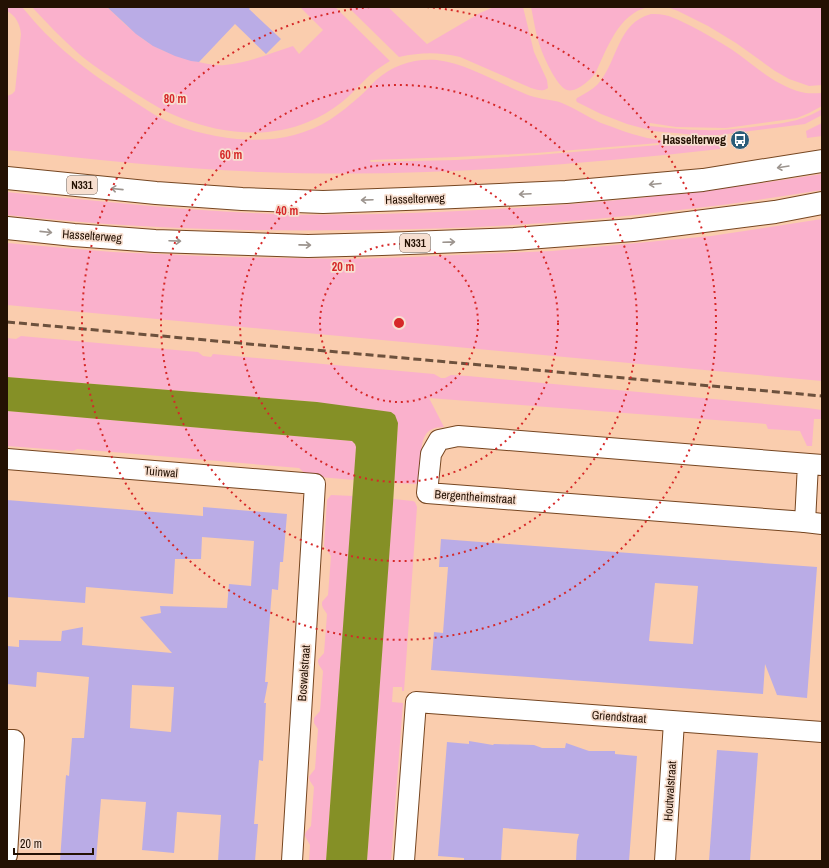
<svg xmlns="http://www.w3.org/2000/svg" width="829" height="868" font-family="'Archivo Narrow',sans-serif">
  <style>
    .green { fill: #fab1cc; fill-rule: evenodd }
    .water { fill: #859026 }
    .building { fill: #baace6; fill-rule: evenodd }
    .lines { fill: none; stroke-linecap: round; stroke-linejoin: round }
    .street-casing { stroke: #764621; stroke-width: 22 }
    .primary-casing { stroke: #764621; stroke-width: 24 }
    .street { stroke: #fff; stroke-width: 20 }
    .primary { stroke: #fff; stroke-width: 22 }
    .rail { stroke: #6d513d; stroke-width: 3; stroke-dasharray: 8 4; stroke-linecap: butt }
    .oneway { stroke: #9c948e }
    .ring { fill: none; stroke: #d62828; stroke-width: 2; stroke-dasharray: 2 4 }
    .labels { text-anchor: middle; stroke-width: 3.5; stroke-linejoin: round; paint-order: stroke }
    .shield { fill: #f7dfd0; stroke: #634f40; stroke-width: 1 }
    .shield-label { font-size: 11px; font-weight: bold; fill: #241103 }
    .poi-label { font-size: 12px; font-weight: bold; fill: #241103; stroke: #f7dfd0; text-anchor: end }
    .street-label { font-size: 12px; fill: #241103; stroke: #f7dfd0 }
    .centre { fill: #d62828; stroke: #f7dfd0; stroke-width: 2 }
    .ring-label { font-size: 12px; text-anchor: middle; font-weight: bold; fill: #d62828; stroke: #f7dfd0; stroke-width: 3.5; stroke-linejoin: round; paint-order: stroke }
  </style>
  <rect width="100%" height="100%" fill="#facdae"/>
  <g class="green">
    <path d="M7 7H22C30 16 37 25 45 33 69 57 97 78 126 96 135 102 145 109 155 115 180 129 209 136 237 139 270 142 303 137 331 119 341 112 350 105 359 97 365 92 370 86 376 80 393 65 414 58 437 60 464 63 495 81 521 92 527 95 533 97 539 98 547 100 555 100 562 103 576 109 588 117 601 123 618 129 635 136 653 139 675 143 697 143 720 143V149C568 166 415 178 261 172 176 169 92 159 7 150V96L12 94 15 91 21 34C20 24 16 16 7 11ZM659 143V145L537 155 456 160 371 162 370 160 456 157 536 153Z"/>
    <path d="M32 7H107C117 16 126 26 137 34 153 48 172 55 192 60 202 63 213 66 225 65 248 63 271 53 293 46L299 54 323 30 300 7H335L390 61C383 65 376 70 370 75 360 84 352 94 342 102 332 110 320 117 308 122 268 139 221 134 181 118 165 112 151 103 136 94 117 81 97 69 79 54 62 39 47 23 32 7Z"/>
    <path d="M348 7H388L427 44 480 13 494 7H523L534 52 547 80 548 88C543 92 537 90 531 88L460 57C438 52 422 52 399 57Z"/>
    <path d="M531 7H648C618 14 607 49 595 74 590 80 576 93 567 90 558 88 544 58 541 49 536 36 534 21 531 7Z"/>
    <polygon points="667,7 822,7 822,85 809,86 789,79 775,71 736,43 708,26 678,11"/>
    <path d="M651 14C667 13 677 19 691 26 705 33 718 41 731 49 753 64 774 85 801 92 807 94 815 93 822 93V106L809 113 797 118 784 120 726 128 676 127 650 123V126C668 128 686 130 705 130 723 131 742 128 760 126 784 123 800 122 822 109V115L805 124 719 135H696L653 131 627 124 601 114 577 102 576 100 577 98C584 94 592 90 598 84 618 61 617 23 651 14Z"/>
    <polygon points="822,123 822,136 807,138 806,131"/>
    <path d="M822 174V190C777 197 733 204 688 209 579 223 469 229 360 230 242 232 124 228 7 215V192C97 201 187 211 277 214 331 216 384 214 438 212 566 207 695 194 822 174Z"/>
    <polygon points="822,219 822,381 7,305 7,243 113,252 225,257 348,259 411,257 552,251 711,236"/>
    <path d="M21 336 198 352 203 356 211 357 213 354 434 374 441 378H445L451 375 468 376 808 408 822 410V419H814L812 446H807L800 431 768 429 766 424 429 398 444 427C424 427 422 439 421 456 420 465 419 473 419 481L416 484 394 483 398 423 317 402 7 377V338L16 339Z"/>
    <polygon points="7,411 352,441 355,444 356,447 354,480 308,476 299,468 77,449 73,451 7,446"/>
    <polygon points="331,495 353,496 326,861 309,861 310,845 306,838 305,835 306,832 311,826 314,787 310,781 309,777 311,774 315,769 318,729 314,723 314,718 320,711 323,671 319,665 318,662 318,660 324,653 327,614 323,608 322,605 322,602 328,595 331,556 324,546 327,500"/>
    <polygon points="393,499 413,501 415,502 417,507 404,691 402,691 402,687 393,687 392,702 403,703 391,861 367,861"/>
  </g>
  <polygon class="water" points="7,377 317,402 391,412 395,415 398,423 393,504 367,861 326,861 356,447 355,444 352,441 7,411"/>
  <g class="building">
    <polygon points="107,7 251,7 249,9 281,39 266,54 235,24 199,62 191,61 175,56 153,46 136,34"/>
    <path d="M7 500 203 516V507L287 514 283 562H280L278 590 272 589 265 682H268L264 703H266L263 761 259 760 254 824H258L255 861H218L221 815 177 812 174 853 142 850 146 802 101 799 96 861H60L66 775 69 776 72 738H84L89 677 37 672 36 687 7 684V646L19 647V640L61 641 62 631 83 627 82 645 172 653 140 617 161 613 160 606 227 608 229 584 251 586 254 541 202 537 201 559H175L173 594 86 587 85 603 7 597ZM132 685 174 687 171 732 130 728Z"/>
    <path d="M441 539 817 567 807 698 777 695 765 664 763 694 431 670 434 632 443 633 448 567H439ZM655 583 698 586 693 644 649 641Z"/>
    <polygon points="469,741 493,745 494,744 534,745 542,748 565,748 566,743 589,751 615,751 615,754 637,756 629,861 576,861 577,841 579,834 503,828 501,861 464,861 464,858 438,856 447,742 469,744"/>
    <polygon points="717,750 758,753 750,861 709,861"/>
  </g>
  <g class="lines">
    <defs>
      <g id="street">
        <polyline points="7,459 315,484 292,861"/>
        <polyline points="808,464 805,522 427,493 431,454 439,440 458,436 822,465"/>
        <polyline points="805,522 822,524"/>
        <polyline points="7,740 14,740 7,855"/>
        <polyline points="404,861 416,702 822,732"/>
        <polyline points="665,861 674,722"/>
      </g>
      <g id="primary">
        <polyline points="7,178 156,193 242,199 323,202 433,198 566,192 703,180 822,161"/>
        <polyline points="7,228 74,235 155,241 308,246 382,244 514,239 633,230 775,212 822,203"/>
      </g>
    </defs>
    <use href="#street" class="street-casing"/>
    <use href="#primary" class="primary-casing"/>
    <use href="#street" class="street"/>
    <use href="#primary" class="primary"/>
    <polyline class="rail" points="7,322 822,396"/>
  </g>
  <defs><path id="oneway-shaft" d="M-6 0H5M1.5-3L5.5 0L1.5 3" fill="none" stroke-width="1.6" stroke-linecap="round" stroke-linejoin="round"/></defs>
  <g class="oneway">
    <use href="#oneway-shaft" transform="translate(783 167) rotate(171)"/>
    <use href="#oneway-shaft" transform="translate(655 184) rotate(175)"/>
    <use href="#oneway-shaft" transform="translate(117 189) rotate(-174)"/>
    <use href="#oneway-shaft" transform="translate(525 194) rotate(177)"/>
    <use href="#oneway-shaft" transform="translate(367 200) rotate(178)"/>
    <use href="#oneway-shaft" transform="translate(46 232) rotate(6)"/>
    <use href="#oneway-shaft" transform="translate(175 241) rotate(2)"/>
    <use href="#oneway-shaft" transform="translate(449 242) rotate(-2)"/>
    <use href="#oneway-shaft" transform="translate(305 245) rotate(1)"/>
  </g>
  <g class="ring">
    <circle cx="399" cy="323" r="79"/>
    <circle cx="399" cy="323" r="159"/>
    <circle cx="399" cy="323" r="238"/>
    <path d="M427 7A317 317 0 1 1 371 7"/>
  </g>
  <defs>
    <symbol id="bus-disc" viewBox="-11 -11 22 22"><circle r="9.5" fill="#295c79" stroke="#f7dfd0"/><path d="M-5-6H5V4H4V6H2V4H-2V6H-4V4H-5ZM-3.5-4V0h7V-4ZM-3.5 1.2v1.5H-2V1.2ZM2 1.2v1.5H3.5V1.2Z" fill="#fff"/></symbol>
  </defs>
  <g fill-rule="evenodd">
    <use href="#bus-disc" x="729" y="129" width="22" height="22"/>
  </g>
  <g class="labels">
    <g class="shield">
      <rect x="67" y="176" width="30" height="18" rx="3"/>
      <rect x="400" y="234" width="30" height="18" rx="3"/>
    </g>
    <g class="shield-label">
      <text x="82" y="189">N331</text>
      <text x="415" y="247">N331</text>
    </g>
    <g class="poi-label">
      <text x="726" y="144">Hasselterweg</text>
    </g>
    <g class="street-label">
      <text transform="translate(415 199) rotate(-2)" y="4">Hasselterweg</text>
      <text transform="translate(92 236) rotate(4)" y="4">Hasselterweg</text>
      <text transform="translate(161 472) rotate(5)" y="4">Tuinwal</text>
      <text transform="translate(475 497) rotate(4)" y="4">Bergentheimstraat</text>
      <text transform="translate(304 673) rotate(-86)" y="4">Boswalstraat</text>
      <text transform="translate(619 717) rotate(4)" y="4">Griendstraat</text>
      <text transform="translate(670 791) rotate(-86)" y="4">Houtwalstraat</text>
    </g>
  </g>
  <circle cx="399" cy="323" r="6" class="centre"/>
  <g class="ring-label">
    <text x="175" y="103">80 m</text>
    <text x="231" y="159">60 m</text>
    <text x="287" y="215">40 m</text>
    <text x="343" y="271">20 m</text>
  </g>
  <rect width="829" height="868" fill="none" stroke="#241103" stroke-width="16"/>
  <path d="M14 848v6h79v-6" fill="none" stroke="#241103" stroke-width="2"/>
  <text x="20" y="848" font-size="12" fill="#241103" stroke="#f7dfd0" stroke-width="3" paint-order="stroke">20 m</text>
</svg>
